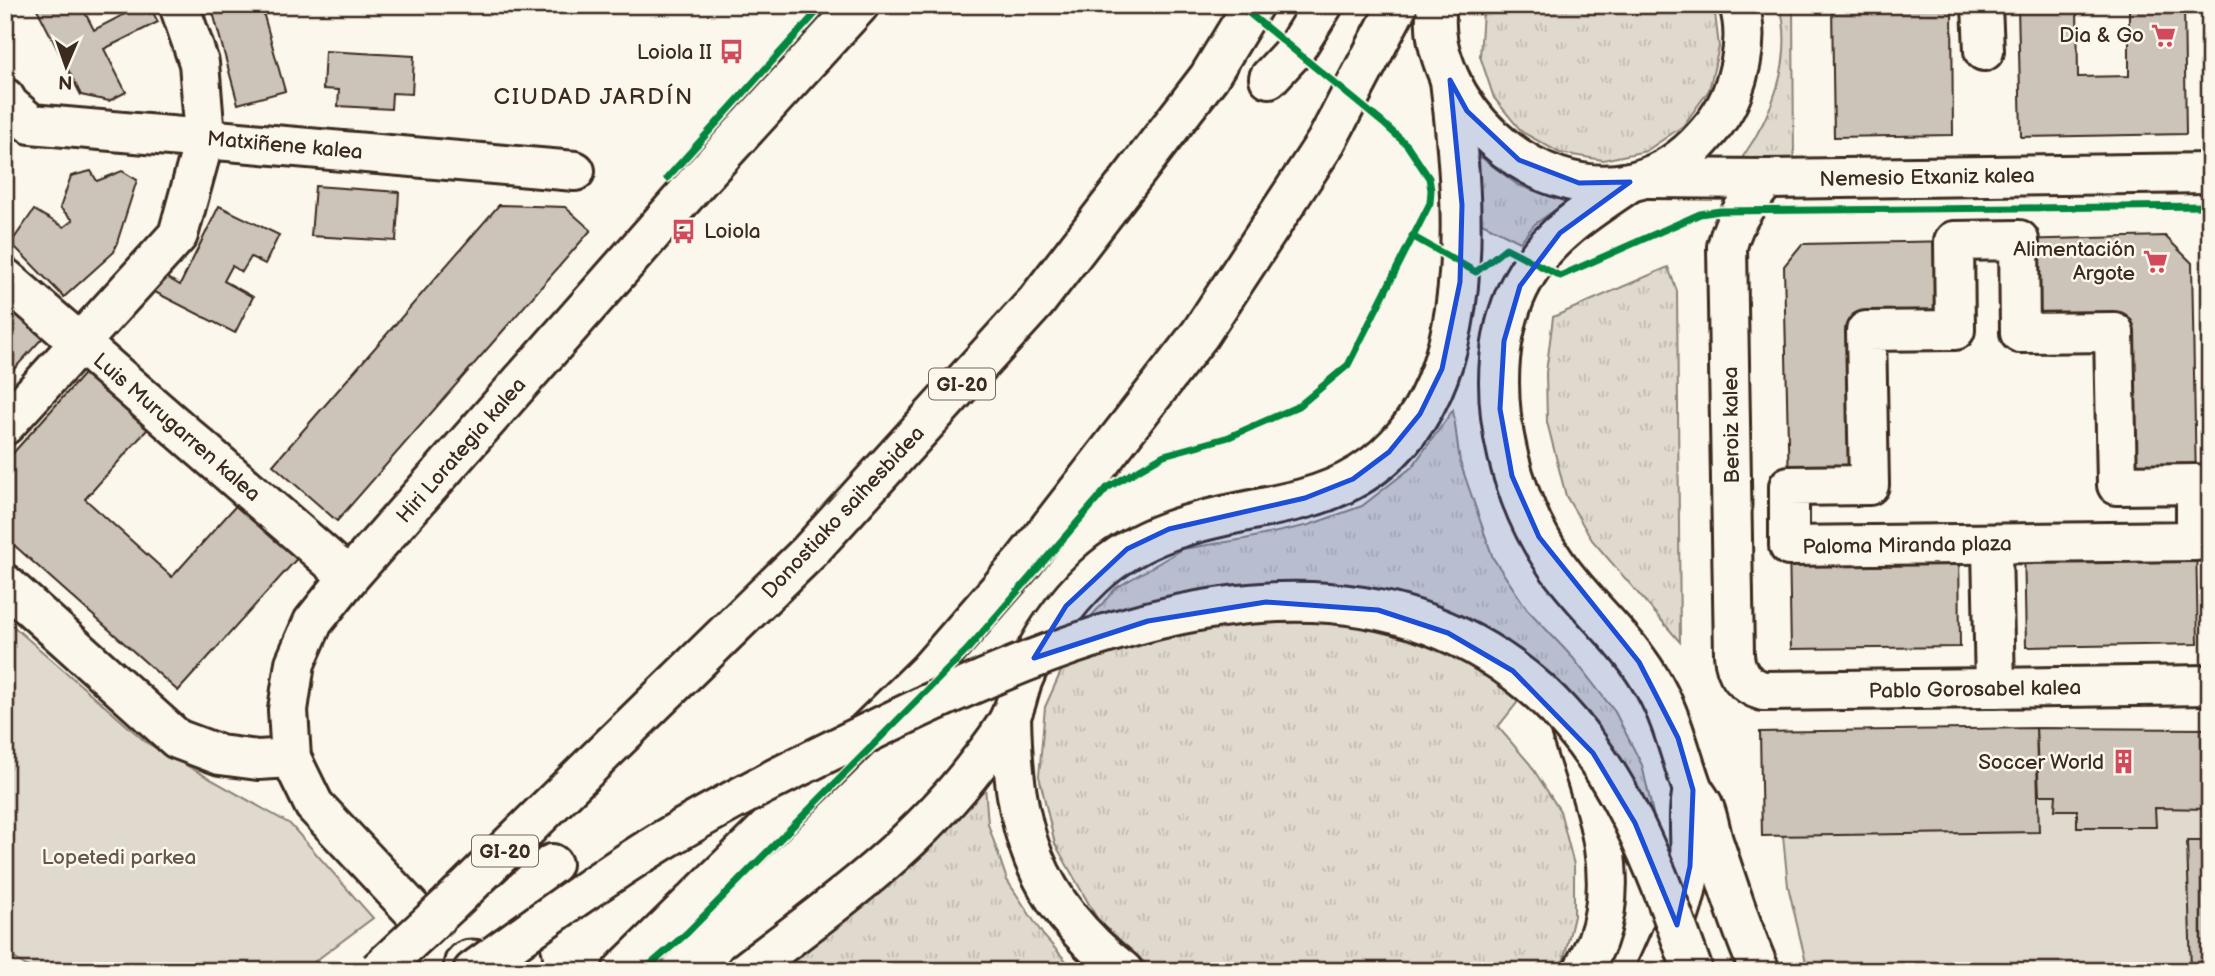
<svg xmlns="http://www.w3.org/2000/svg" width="2215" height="976" font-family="'Balsamiq Sans',sans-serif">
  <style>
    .grass { fill: url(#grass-tufts); stroke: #8d8276; stroke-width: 2 }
    .park { fill: #dfd9ce; stroke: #8d8276; stroke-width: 2 }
    .building { fill: #ccc4b9; stroke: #3b2a1e; stroke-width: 2 }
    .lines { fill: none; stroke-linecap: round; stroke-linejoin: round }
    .minor-casing { stroke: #3b2a1e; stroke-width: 44 }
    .major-casing { stroke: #3b2a1e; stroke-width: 44 }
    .highway-casing { stroke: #3b2a1e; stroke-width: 44 }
    .minor { stroke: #fbf7ec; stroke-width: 38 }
    .major { stroke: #fbf7ec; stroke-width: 38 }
    .highway { stroke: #fbf7ec; stroke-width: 38 }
    .highway-bridge-casing { stroke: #3b2a1e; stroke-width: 44; stroke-linecap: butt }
    .highway-bridge { stroke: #fbf7ec; stroke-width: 38 }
    .cycleway-casing { stroke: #fbf7ec; stroke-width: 11 }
    .cycleway { stroke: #00873e; stroke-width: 7 }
    .marked { fill: #1d4ed8; fill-opacity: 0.2; stroke: #1d4ed8; stroke-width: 5; stroke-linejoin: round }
    .labels { text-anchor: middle; stroke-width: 5; stroke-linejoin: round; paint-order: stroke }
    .shield { fill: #fbf7ec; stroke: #75685c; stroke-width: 2 }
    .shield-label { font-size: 19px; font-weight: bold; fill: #3b2a1e }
    .poi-label { font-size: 21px; fill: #3b2a1e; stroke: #fbf7ec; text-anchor: end }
    .street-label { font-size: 21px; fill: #3b2a1e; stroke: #fbf7ec }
    .park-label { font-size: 21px; fill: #64564a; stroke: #fbf7ec }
    .neighbourhood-label { font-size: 23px; letter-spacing: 2px; fill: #3b2a1e; stroke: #fbf7ec }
  </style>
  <defs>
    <pattern id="grass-tufts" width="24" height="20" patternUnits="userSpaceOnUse" patternTransform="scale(1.75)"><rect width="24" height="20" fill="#dfd9ce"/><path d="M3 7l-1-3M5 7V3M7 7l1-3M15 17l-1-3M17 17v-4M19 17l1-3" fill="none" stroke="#c0bab0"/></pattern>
  </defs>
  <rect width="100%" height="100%" fill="#fbf7ec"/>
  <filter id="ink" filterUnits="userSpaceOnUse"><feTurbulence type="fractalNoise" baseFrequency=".0143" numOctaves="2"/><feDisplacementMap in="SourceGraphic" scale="14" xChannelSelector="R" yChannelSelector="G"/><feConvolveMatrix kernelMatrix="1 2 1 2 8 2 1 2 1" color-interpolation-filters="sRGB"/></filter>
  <g filter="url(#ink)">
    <g class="grass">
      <polygon points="1486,5 1714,5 1719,47 1709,90 1683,126 1646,151 1603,160 1560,153 1522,132 1494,98 1480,56 1483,12"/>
      <path d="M1780 5H1793L1794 159 1744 160 1742 158C1773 114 1794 59 1780 5Z"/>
      <polygon points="1478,155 1518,185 1566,202 1535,224 1520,242 1480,222"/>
      <polygon points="1668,267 1677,291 1680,642 1592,540 1566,496 1547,422 1546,373 1553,317"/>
      <polygon points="1453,410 1460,462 1493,558 1527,609 1573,658 1615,712 1642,765 1655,822 1624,766 1589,713 1543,670 1498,727 1530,764 1560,811 1574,865 1574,916 1564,959 1556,971 1154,971 1098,920 1055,844 1039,776 1045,707 1080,629 1116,588 1183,549 1245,539 1309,525 1362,506 1412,467"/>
      <polygon points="984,773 988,824 1007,880 1043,935 1075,971 780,971 925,854 962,809"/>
    </g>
    <g class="park">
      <polygon points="5,619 147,743 290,824 373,918 302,971 34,971 5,952"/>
      <polygon points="2210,736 2210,971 1808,971 1788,886 1774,745"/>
    </g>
    <g class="building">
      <polygon points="35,5 81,5 94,30 142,5 149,5 158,22 104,49 126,92 109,101 81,95"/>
      <polygon points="211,5 261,5 285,91 238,104"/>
      <polygon points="1832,5 1952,5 1953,135 1834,137"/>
      <polygon points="2018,5 2077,5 2078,77 2129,76 2129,5 2184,5 2186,134 2021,137"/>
      <polygon points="325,51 414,56 412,94 392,93 391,109 338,106 339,90 323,89"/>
      <polygon points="91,171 97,181 122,171 137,180 114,252 64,297 11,243 34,210 64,227 73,220 60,208 71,176"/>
      <polygon points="315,186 399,192 396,241 311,236"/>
      <polygon points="499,205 565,207 591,230 337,521 273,465"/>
      <polygon points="219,206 279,235 265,264 251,257 242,272 232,266 224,281 253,297 235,333 153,291 163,275 180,285"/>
      <polygon points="2165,236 2192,263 2196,484 2117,485 2114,332 2020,333 2019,240"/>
      <polygon points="1954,241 1955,330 1866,331 1869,485 1789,486 1784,266 1802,244"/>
      <polygon points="5,293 48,332 5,379"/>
      <polygon points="91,366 154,422 85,499 172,577 241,500 301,554 178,691 5,537 5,462"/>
      <polygon points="2196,541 2198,644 2026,647 2024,543"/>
      <polygon points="1959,544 1960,647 1791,649 1789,546"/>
      <polygon points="2036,728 2210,729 2210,809 2155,808 2156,827 2077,827 2077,810 2055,810 2056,795 2039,795"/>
      <polygon points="2036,728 2039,832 1762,836 1760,732"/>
      <polygon points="2187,841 2210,841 2210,971 2191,971"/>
    </g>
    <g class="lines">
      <defs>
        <g id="minor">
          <polyline points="1982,5 1984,51"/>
          <polyline points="1269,78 1295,50 1323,5"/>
          <polyline points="5,98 9,105 31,124 575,171"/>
          <polyline points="1645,178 1767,179 2210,173"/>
          <path d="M1767 179C1749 200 1734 218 1727 247L1734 654C1735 673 1744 685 1763 691L2210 685"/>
          <path d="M1630 182C1596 206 1557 229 1533 264 1473 348 1500 485 1556 564 1587 608 1630 641 1655 688 1673 720 1680 754 1692 787 1695 794 1700 799 1703 805 1708 816 1710 830 1713 841 1728 884 1741 929 1760 971"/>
          <polygon points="2019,240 2020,333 2114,332 2117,485 2196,484 2196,541 1789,546 1789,486 1869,485 1866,331 1955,330 1954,241"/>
          <polyline points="5,278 349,577"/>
          <polyline points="5,425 178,235 205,137 199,63 179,5"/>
          <polyline points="1992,549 1995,688"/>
          <polyline points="5,584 177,739 220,755 258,760 291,758"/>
          <polyline points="491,920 552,864"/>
          <polyline points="435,934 314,805 291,758 288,710 295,663 313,622 349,577 698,181 859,5"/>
          <path d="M423 971C418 903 523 899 523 971"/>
          <path d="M746 971C830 907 915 847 979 762 990 748 1004 731 1011 715 1017 704 1018 691 1023 679 1038 642 1064 604 1094 576 1154 520 1227 518 1302 499 1488 451 1467 227 1450 80"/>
        </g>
        <path id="major" d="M1437 5C1433 32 1439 53 1449 77 1491 171 1614 227 1696 145 1711 129 1724 114 1732 93 1742 66 1748 34 1739 5"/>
        <g id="highway">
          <path d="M1011 715C1013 827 1032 899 1123 971"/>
          <polyline points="629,728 809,552 1036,302 1209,77 1253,5"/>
          <path d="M1571 730C1592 796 1623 872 1597 941 1593 951 1587 961 1583 971"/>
          <polyline points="473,971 495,955"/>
          <polyline points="622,971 928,671 1023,562 1200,334 1326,142 1398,5"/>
          <path d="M1656 971C1672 937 1686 904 1690 867 1692 841 1687 815 1693 790"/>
        </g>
      </defs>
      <use href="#minor" class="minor-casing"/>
      <use href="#major" class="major-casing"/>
      <use href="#highway" class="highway-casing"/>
      <use href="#minor" class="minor"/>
      <use href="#major" class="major"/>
      <use href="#highway" class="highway"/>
      <defs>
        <g id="highway-bridge">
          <path d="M495 955C549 916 603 877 660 842 734 797 812 760 890 722 1087 627 1353 521 1542 694 1621 768 1657 871 1693 971"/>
          <polyline points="378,971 449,905 629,728"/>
        </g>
      </defs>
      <use href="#highway-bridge" class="highway-bridge-casing"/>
      <use href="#highway-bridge" class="highway-bridge"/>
      <defs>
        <g id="cycleway">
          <polyline points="667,178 823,5"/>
          <polyline points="1412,236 1476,272 1506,248 1560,276 1700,214 1720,211 2210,206"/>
          <polyline points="643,971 687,933 967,650 1107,488 1164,455 1229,437 1299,406 1348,365 1430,203 1431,190 1429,178 1407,145 1383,123 1239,5"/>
        </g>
      </defs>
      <use href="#cycleway" class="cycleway-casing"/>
      <use href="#cycleway" class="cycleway"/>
    </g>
  </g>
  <path class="marked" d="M1450 80 1467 111 1519 160 1579 183 1630 182 1560 233 1520 286 1504 341 1500 409 1512 476 1539 537 1639 662 1678 738 1693 790 1690 866 1677 925 1635 823 1593 753 1513 671 1448 633 1378 610 1266 602 1148 621 1034 658 1066 606 1127 549 1169 529 1305 498 1353 479 1389 452 1420 414 1442 369 1460 282 1462 205Z"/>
  <defs>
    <symbol id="supermarket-bare" viewBox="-9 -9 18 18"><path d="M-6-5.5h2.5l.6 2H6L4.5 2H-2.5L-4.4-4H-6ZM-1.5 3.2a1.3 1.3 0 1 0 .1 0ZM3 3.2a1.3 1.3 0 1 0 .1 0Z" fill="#d1495b" stroke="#fbf7ec" stroke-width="2.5" paint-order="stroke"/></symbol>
    <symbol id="bus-bare" viewBox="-9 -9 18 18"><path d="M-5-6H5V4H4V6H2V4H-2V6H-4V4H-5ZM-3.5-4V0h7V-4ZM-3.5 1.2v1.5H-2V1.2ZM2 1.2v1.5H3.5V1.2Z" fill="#d1495b" stroke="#fbf7ec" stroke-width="2.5" paint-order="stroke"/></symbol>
    <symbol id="building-bare" viewBox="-9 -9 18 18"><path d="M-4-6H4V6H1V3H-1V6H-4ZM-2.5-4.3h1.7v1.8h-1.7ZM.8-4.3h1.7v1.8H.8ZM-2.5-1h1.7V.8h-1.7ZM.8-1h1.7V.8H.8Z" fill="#d1495b" stroke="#fbf7ec" stroke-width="2.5" paint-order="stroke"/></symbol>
  </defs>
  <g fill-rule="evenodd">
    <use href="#supermarket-bare" x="2146" y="18" width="35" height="35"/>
    <use href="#bus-bare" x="714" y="34" width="35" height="35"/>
    <use href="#bus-bare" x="666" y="214" width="35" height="35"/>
    <use href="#supermarket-bare" x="2138" y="244" width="35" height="35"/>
    <use href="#building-bare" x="2106" y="744" width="35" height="35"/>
  </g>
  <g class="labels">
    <g class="shield">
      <rect x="929" y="368.5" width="66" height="31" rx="5"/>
      <rect x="472" y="835.5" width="66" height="31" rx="5"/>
    </g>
    <g class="shield-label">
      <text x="962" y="391">GI-20</text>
      <text x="505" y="858">GI-20</text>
    </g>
    <g class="poi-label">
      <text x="2144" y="42">Dia &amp; Go</text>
      <text x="712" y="59">Loiola II</text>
      <text x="704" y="238" text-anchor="start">Loiola</text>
      <text x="2135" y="256">Alimentación<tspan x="2135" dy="24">Argote</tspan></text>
      <text x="2104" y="769">Soccer World</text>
    </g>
    <g class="street-label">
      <text transform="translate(285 145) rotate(5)" y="7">Matxiñene kalea</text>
      <text transform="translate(1927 177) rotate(-1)" y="7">Nemesio Etxaniz kalea</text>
      <text transform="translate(1731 425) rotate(-91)" y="7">Beroiz kalea</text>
      <text transform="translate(177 427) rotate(41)" y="7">Luis Murugarren kalea</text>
      <text transform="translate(461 450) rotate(-49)" y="7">Hiri Lorategia kalea</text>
      <text transform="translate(843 512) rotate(-47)" y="7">Donostiako saihesbidea</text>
      <text transform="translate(1907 545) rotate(-1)" y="7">Paloma Miranda plaza</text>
      <text transform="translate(1975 689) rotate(-1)" y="7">Pablo Gorosabel kalea</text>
    </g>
    <g class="park-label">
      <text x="119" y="864">Lopetedi parkea</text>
    </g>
    <g class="neighbourhood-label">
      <text x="594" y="104">CIUDAD JARDÍN</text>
    </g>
  </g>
  <rect width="2215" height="976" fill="none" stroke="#fbf7ec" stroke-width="28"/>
  <rect x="14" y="14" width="2187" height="948" fill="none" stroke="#3b2a1e" stroke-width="2.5" filter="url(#ink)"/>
  <g transform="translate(66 66) rotate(182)" stroke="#fbf7ec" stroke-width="5" paint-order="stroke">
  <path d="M0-5L12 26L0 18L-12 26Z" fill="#3b2a1e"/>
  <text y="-10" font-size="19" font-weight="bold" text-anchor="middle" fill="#3b2a1e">N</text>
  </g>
</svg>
